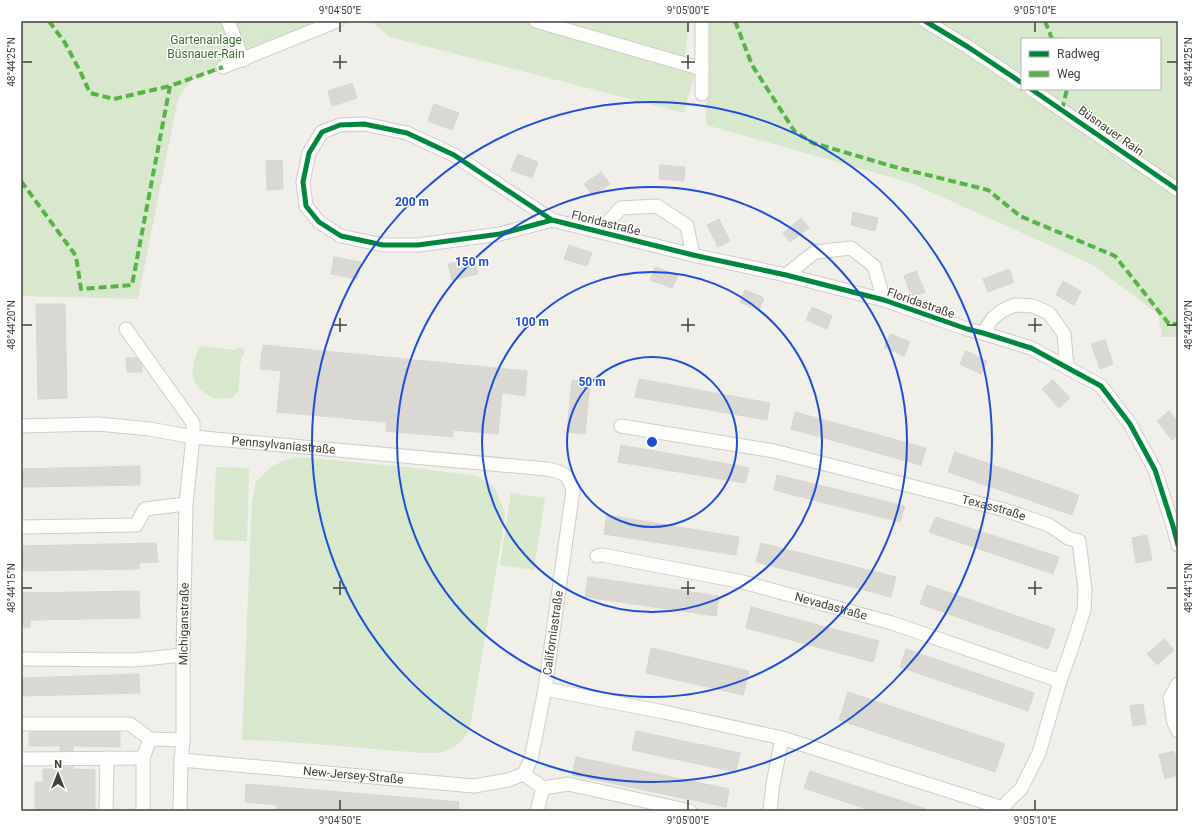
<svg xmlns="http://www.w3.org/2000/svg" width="1199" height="832" font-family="Roboto,sans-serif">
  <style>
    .green { fill: #d8e8cc; fill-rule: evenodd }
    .building { fill: #d9d8d2; stroke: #d8d6d0 }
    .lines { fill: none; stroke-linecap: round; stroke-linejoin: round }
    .minor-casing { stroke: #cdcdc8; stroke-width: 15 }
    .minor { stroke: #fdfdfc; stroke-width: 13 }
    .quiet { stroke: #57b346; stroke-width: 4; stroke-dasharray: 8 4; stroke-linecap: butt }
    .cycleway-casing { stroke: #fff; stroke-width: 8 }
    .cycleway { stroke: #00873e; stroke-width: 5 }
    .ticks { fill: none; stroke: #444237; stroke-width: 1.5 }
    .ring { fill: none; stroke: #1d4ed8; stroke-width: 2 }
    .labels { text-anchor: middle; stroke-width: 3; stroke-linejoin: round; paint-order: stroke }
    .park-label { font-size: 12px; fill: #3b7030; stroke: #fff }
    .street-label { font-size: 12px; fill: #444237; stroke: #fff }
    .centre { fill: #1d4ed8; stroke: #fff; stroke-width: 2 }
    .ring-label { font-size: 12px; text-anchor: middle; font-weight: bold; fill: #1d4ed8; stroke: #fff; stroke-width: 3; stroke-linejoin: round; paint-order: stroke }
    .neatline { fill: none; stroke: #444237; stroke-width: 1.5 }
    .ticks-label { font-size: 10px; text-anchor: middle; fill: #444237 }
  </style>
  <rect width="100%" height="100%" fill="#f0efea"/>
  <g class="green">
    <polygon points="21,21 353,21 191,80 178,99 138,299 21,296"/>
    <polygon points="371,21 689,21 685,58 698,60 684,113 390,37"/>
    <path d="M707 21H1178V337H1162L1158 314 1091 264 911 183 706 125ZM1022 39H1160V89H1022Z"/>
    <path d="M200 346 235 350 238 348H243L245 352 242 356 240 365 239 390 232 398 215 399C210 396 200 391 197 386 189 373 194 358 200 346Z"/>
    <polygon points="297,457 406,467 477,476 494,487 505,513 504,524 470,727 466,736 456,746 440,753 422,753 278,741 242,740 252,502 256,482 270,468 282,461"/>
    <polygon points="216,467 249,468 247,541 213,540"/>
    <polygon points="511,493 545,498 534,570 500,565"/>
  </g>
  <g class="building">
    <polygon points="352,83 357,98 332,106 328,91"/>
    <polygon points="434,104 459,113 452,130 428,121"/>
    <polygon points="518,154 538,162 532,178 511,170"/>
    <polygon points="282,160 283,189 267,190 266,161"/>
    <polygon points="660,165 685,167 684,181 659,179"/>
    <polygon points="601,172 610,184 593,196 584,184"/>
    <polygon points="853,212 878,218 875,231 851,225"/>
    <polygon points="801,218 809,228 790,242 783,233"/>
    <polygon points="719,219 730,241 718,247 707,225"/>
    <polygon points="569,245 592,253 587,266 564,259"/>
    <polygon points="334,257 361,262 357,279 331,274"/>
    <polygon points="474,258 478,274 452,280 448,264"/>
    <polygon points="655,267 678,275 672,288 650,280"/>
    <polygon points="1009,269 1014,282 988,292 983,279"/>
    <polygon points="916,271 925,292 912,297 904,276"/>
    <polygon points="1063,281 1081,291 1074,305 1056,295"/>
    <polygon points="745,290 764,298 759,310 740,302"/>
    <polygon points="36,304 65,304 67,398 38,399"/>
    <polygon points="812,307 832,316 827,329 806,320"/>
    <polygon points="890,334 910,342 904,356 884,347"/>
    <polygon points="1105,340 1113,364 1100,369 1091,344"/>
    <polygon points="263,345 527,371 525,396 502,393 498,434 453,430 453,437 386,431 386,422 277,412 281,371 260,369"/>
    <polygon points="966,351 987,361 981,374 960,364"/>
    <polygon points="126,358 137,358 142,365 142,372 127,372"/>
    <polygon points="639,379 770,403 767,420 635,397"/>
    <polygon points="572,380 590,382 585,434 567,432"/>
    <polygon points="1053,380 1070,398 1059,408 1042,389"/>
    <polygon points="1169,411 1178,422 1178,435 1172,440 1157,421"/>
    <polygon points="795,412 926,448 921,465 791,429"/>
    <polygon points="621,445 706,460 749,468 745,483 618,462"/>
    <polygon points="955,452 1079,495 1072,515 948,472"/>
    <polygon points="140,466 140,485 21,487 21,469"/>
    <polygon points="777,475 905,506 900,522 774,490"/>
    <polygon points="607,515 739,537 736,555 604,534"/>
    <polygon points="936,517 1059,557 1053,574 929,532"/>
    <polygon points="1147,535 1152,560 1136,563 1132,538"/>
    <polygon points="156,543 158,562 139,563 139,569 21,571 21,546"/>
    <polygon points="761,543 896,577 891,597 756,562"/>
    <polygon points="588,577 719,596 716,616 585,597"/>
    <polygon points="927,585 1055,629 1048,649 920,604"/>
    <polygon points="139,591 140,618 30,620 30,627 21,628 21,593"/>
    <polygon points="751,607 879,641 873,662 746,628"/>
    <polygon points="1164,639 1174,650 1157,665 1147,654"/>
    <polygon points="651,648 749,671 743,695 646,673"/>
    <polygon points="906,649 1034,693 1028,711 900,667"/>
    <polygon points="139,674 140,693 21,696 21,678"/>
    <polygon points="848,692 1005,744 995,772 839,720"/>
    <polygon points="1143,704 1146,724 1133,726 1130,706"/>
    <polygon points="636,731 740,753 736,772 632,750"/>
    <polygon points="29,732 120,732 120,747 73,746 73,751 60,751 60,746 29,746"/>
    <polygon points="1174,751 1178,766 1178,775 1165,779 1159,755"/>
    <polygon points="576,757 729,789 726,807 572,775"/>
    <polygon points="60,767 73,767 73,769 95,770 95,811 35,811 35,782 43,782 43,769 60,769"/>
    <polygon points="810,771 926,809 925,811 873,811 804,788"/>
    <polygon points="246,784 459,802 458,811 277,811 277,805 245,802"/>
  </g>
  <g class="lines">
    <defs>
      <g id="minor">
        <polyline points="228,21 243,60"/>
        <polyline points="536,21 702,69"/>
        <polyline points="702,21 702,94"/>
        <polyline points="925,21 968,47 1022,83"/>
        <polyline points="223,67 337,21"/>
        <polyline points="1031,89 1178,190"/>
        <polyline points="552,220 500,234 418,245 383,245 341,236 319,222 306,206 303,182 309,153 322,132 340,125 364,124 407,133 454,155 552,220 693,255 786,275 884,300 967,329 983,333 1031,348 1101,386 1130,424 1155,470 1173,526 1178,545"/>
        <polyline points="600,231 621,208 657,206 687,226 693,255"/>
        <polyline points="786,275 815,252 851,248 874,266 884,300"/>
        <polyline points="126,329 193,423 193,437 186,504 183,655 183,740 181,760 180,811"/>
        <polyline points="983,333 993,318 1003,310 1015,305 1033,306 1049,313 1064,334 1067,367"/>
        <path id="s1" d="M21 426 98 424 150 429 193 437 547 469C563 472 568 474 573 490L545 689 531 759 524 774"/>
        <path id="s2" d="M621 426 774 451 911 486 1005 510 1049 525 1068 538 1079 541 1085 590 1084 610 1072 647 1060 681 1039 753 1021 789 1009 800 1003 808"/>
        <polyline points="21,527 136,525 145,509 186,504"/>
        <path id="s3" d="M597 556 602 555 743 582 892 623 1060 681"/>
        <polyline points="21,659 134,660 183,655"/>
        <polyline points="1178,684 1170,698 1174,723 1178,731"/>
        <polyline points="545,689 664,712 782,738 1003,808"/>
        <polyline points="21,724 130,724 150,739"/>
        <polyline points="21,759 143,758 150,739 183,740"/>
        <path id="s4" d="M181 760 474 786 508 780 524 774"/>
        <polyline points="524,774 543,788 568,784 690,811"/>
        <polyline points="106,811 107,758"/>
        <polyline points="143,811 143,758"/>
        <polyline points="537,811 543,788"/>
        <polyline points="770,811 773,784 782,738"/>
      </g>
    </defs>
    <use href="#minor" class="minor-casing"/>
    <use href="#minor" class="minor"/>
    <g class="quiet">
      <polyline points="49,21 65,43 80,71 90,93 114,99 170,86"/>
      <polyline points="735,21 752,65 795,132 813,143 895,167 988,190 1020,216 1115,256 1169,324 1178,324"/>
      <polyline points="1045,21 1052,39"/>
      <polyline points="1062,110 1067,89"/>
      <polyline points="21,181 76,256 81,289 132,285 170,86 223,67"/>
    </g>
    <defs>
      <g id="cycleway">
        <polyline points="925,21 968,47 1022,83"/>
        <polyline points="1031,89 1178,190"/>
        <polyline points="552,220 500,234 418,245 383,245 341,236 319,222 306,206 303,182 309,153 322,132 340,125 364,124 407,133 454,155 552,220 693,255 786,275 884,300 967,329 983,333 1031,348 1101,386 1130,424 1155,470 1173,526 1178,545"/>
      </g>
    </defs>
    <use href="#cycleway" class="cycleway-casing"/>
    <use href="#cycleway" class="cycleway"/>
  </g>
  <path class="ticks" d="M340 22V32M688 22V32M1035 22V32M340 55V69M688 55V69M22 62H32M333 62H347M681 62H695M1167 62H1177M340 318V332M688 318V332M1035 318V332M22 325H32M333 325H347M681 325H695M1028 325H1042M1167 325H1177M340 581V595M688 581V595M1035 581V595M22 588H32M333 588H347M681 588H695M1028 588H1042M1167 588H1177M340 800V810M688 800V810M1035 800V810"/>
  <g class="ring">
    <circle cx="652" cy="442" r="85"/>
    <circle cx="652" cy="442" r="170"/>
    <circle cx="652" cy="442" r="255"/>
    <circle cx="652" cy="442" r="340"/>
  </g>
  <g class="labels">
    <g class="park-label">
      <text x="206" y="44">Gartenanlage<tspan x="206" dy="14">Büsnauer-Rain</tspan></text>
    </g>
    <g class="street-label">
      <text transform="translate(1111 131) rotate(35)" y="4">Büsnauer Rain</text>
      <text transform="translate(606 223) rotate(14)" y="4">Floridastraße</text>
      <text transform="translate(921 303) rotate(19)" y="4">Floridastraße</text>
      <text dy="4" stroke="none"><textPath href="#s1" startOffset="264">Pennsylvaniastraße</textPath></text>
      <text dy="4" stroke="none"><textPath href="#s2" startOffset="382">Texasstraße</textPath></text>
      <text dy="4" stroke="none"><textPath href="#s3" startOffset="240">Nevadastraße</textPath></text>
      <text transform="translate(184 624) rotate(-89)" y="4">Michiganstraße</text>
      <text transform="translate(553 633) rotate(-82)" y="4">Californiastraße</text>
      <text dy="4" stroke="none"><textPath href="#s4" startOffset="173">New-Jersey-Straße</textPath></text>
    </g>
  </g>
  <circle cx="652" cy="442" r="6" class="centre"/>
  <g class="ring-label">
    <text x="412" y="206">200 m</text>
    <text x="472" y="266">150 m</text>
    <text x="532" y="326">100 m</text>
    <text x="592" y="386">50 m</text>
  </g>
  <rect width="1199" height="832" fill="none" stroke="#ffffff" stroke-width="44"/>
  <rect x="1021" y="38" width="140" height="52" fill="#ffffff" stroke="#b4b3af"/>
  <rect x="1029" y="51" width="20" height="6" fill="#00873e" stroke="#b4b3af"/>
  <text x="1057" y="58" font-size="12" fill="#444237">Radweg</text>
  <rect x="1029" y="71" width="20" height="6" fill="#57b346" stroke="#b4b3af"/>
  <text x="1057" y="78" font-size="12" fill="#444237">Weg</text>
  <g transform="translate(58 774)" stroke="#ffffff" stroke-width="3" paint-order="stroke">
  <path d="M0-3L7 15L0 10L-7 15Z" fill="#444237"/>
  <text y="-6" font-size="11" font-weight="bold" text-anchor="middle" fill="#444237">N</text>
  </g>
  <rect x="22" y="22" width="1155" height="788" class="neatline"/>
  <g class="ticks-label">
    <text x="340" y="14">9°04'50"E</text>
    <text x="688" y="14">9°05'00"E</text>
    <text x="1035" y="14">9°05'10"E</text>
    <text transform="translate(11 62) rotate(-90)" y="4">48°44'25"N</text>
    <text transform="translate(1188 62) rotate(-90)" y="4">48°44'25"N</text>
    <text transform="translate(11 325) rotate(-90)" y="4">48°44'20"N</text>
    <text transform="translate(1188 325) rotate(-90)" y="4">48°44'20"N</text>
    <text transform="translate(11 588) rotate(-90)" y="4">48°44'15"N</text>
    <text transform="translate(1188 588) rotate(-90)" y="4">48°44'15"N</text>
    <text x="340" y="824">9°04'50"E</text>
    <text x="688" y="824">9°05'00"E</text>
    <text x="1035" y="824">9°05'10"E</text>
  </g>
</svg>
